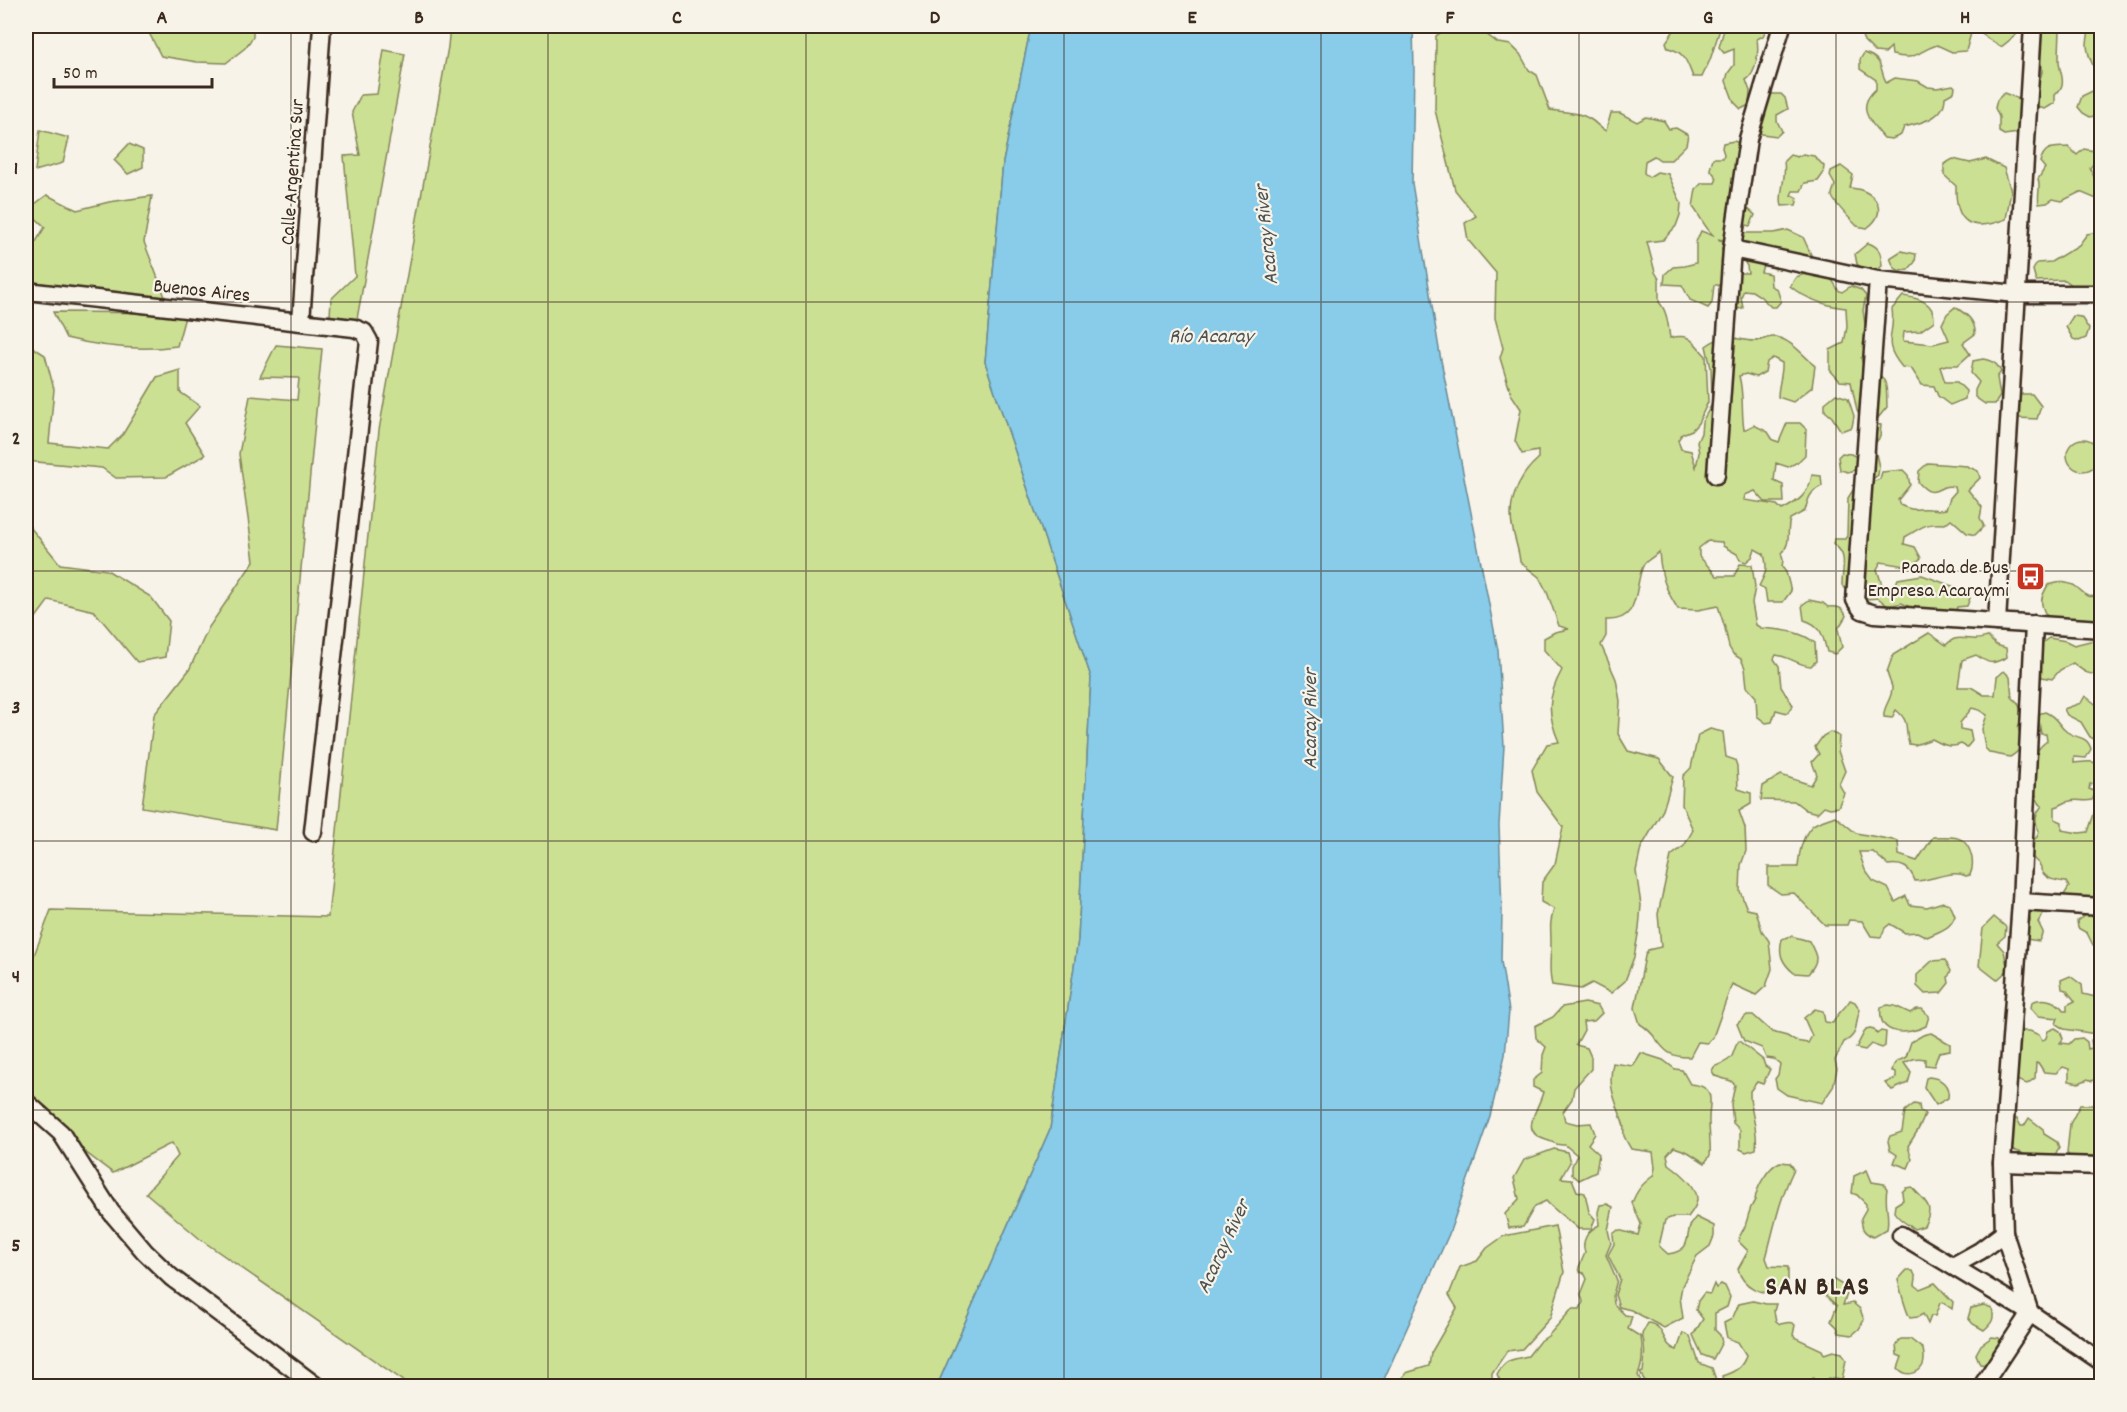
<svg xmlns="http://www.w3.org/2000/svg" width="2127" height="1412" font-family="Dekko,sans-serif">
  <style>
    .green { fill: #cce094; stroke: #848559; stroke-width: 1.5 }
    .water { fill: #88cce9; stroke: #698b98; stroke-width: 1.5 }
    .lines { fill: none; stroke-linecap: round; stroke-linejoin: round }
    .minor-casing { stroke: #3b2a1e; stroke-width: 21 }
    .minor { stroke: #f7f3e8; stroke-width: 16 }
    .grid { fill: none; stroke: #3b2a1e; stroke-width: 1.5; stroke-opacity: 0.55 }
    .labels { text-anchor: middle; stroke-width: 4.5; stroke-linejoin: round; paint-order: stroke }
    .street-label { font-size: 20px; fill: #3b2a1e; stroke: #f7f3e8 }
    .poi-label { font-size: 20px; fill: #3b2a1e; stroke: #f7f3e8; text-anchor: end }
    .water-label { font-size: 21px; font-style: italic; fill: #4e5251; stroke: #f7f3e8 }
    .district-label { font-size: 26px; font-weight: bold; letter-spacing: 1.5px; fill: #3b2a1e; stroke: #f7f3e8 }
    .neatline { fill: none; stroke: #3b2a1e; stroke-width: 2 }
    .grid-label { font-size: 20px; text-anchor: middle; font-weight: bold; fill: #3b2a1e }
  </style>
  <rect width="100%" height="100%" fill="#f7f3e8"/>
  <filter id="ink" filterUnits="userSpaceOnUse"><feTurbulence type="fractalNoise" baseFrequency=".0167" numOctaves="2"/><feDisplacementMap in="SourceGraphic" scale="12" xChannelSelector="R" yChannelSelector="G"/><feConvolveMatrix kernelMatrix="1 2 1 2 8 2 1 2 1" color-interpolation-filters="sRGB"/></filter>
  <g filter="url(#ink)">
    <g class="green">
      <polygon points="142,26 253,26 253,37 245,48 226,63 197,62 161,56 147,29"/>
      <polygon points="450,26 1031,26 1003,162 985,362 1091,677 1078,940 1050,1129 937,1386 411,1386 200,1239 146,1193 178,1156 172,1143 113,1173 36,1115 26,1091 26,958 33,958 51,910 328,917 379,430 448,47"/>
      <path d="M1450 26H1479L1486 34 1498 43 1511 45 1520 54 1529 70 1537 75 1550 110C1564 112 1579 112 1590 119 1597 123 1599 128 1606 131L1611 113H1620L1637 122 1646 117 1664 121 1669 129 1676 128 1688 135 1686 145 1671 160H1660L1654 156 1645 161 1644 173 1649 177 1657 172 1668 174 1681 203 1680 215 1676 226 1663 240 1647 242 1655 272 1659 279V302C1668 312 1668 326 1670 338 1691 333 1692 341 1706 356L1708 402 1698 423 1692 430 1682 434 1678 440 1681 449 1691 451 1696 467 1699 453 1697 442 1701 433 1702 422 1712 404 1711 368 1706 346C1726 331 1733 340 1755 341 1761 341 1767 337 1773 337 1789 337 1804 356 1815 366L1812 387 1793 402 1778 397C1778 385 1783 374 1782 363L1773 358 1767 362 1765 372 1756 377 1746 374 1739 376C1744 394 1741 411 1744 430L1754 425 1768 432 1773 440 1779 442 1787 423H1800L1806 429 1805 455 1798 462 1788 467 1776 463 1774 481 1783 485 1784 502H1765L1755 491 1745 495 1744 500 1777 505 1782 510C1798 502 1809 494 1812 475L1821 476 1822 486C1810 491 1808 499 1805 511L1790 519C1786 533 1792 544 1781 553L1783 560 1782 567 1786 572 1791 591 1783 602H1767L1765 589 1759 586C1766 572 1768 571 1764 554L1755 549 1752 557 1746 562 1740 560 1737 554 1723 546 1722 542 1708 541 1699 548V556L1717 576H1734L1740 564 1752 565 1755 587 1752 603 1756 625 1761 628C1780 630 1800 630 1815 643L1816 661 1811 666C1799 666 1789 656 1776 655L1774 659 1779 666 1781 687 1793 705 1787 713 1776 710 1772 722 1766 723 1757 716 1756 697 1747 687 1745 668 1741 659 1733 654 1729 647 1725 628 1718 606 1698 610 1678 609C1665 589 1661 576 1659 552 1655 556 1647 560 1644 564 1633 584 1643 622 1606 620V636L1601 645 1616 679 1620 701 1618 734 1628 751 1659 759 1673 777 1663 810 1641 848 1636 871 1641 905 1639 929 1634 957 1625 981 1611 993 1592 983 1581 989 1552 985C1548 970 1551 957 1551 942 1551 926 1549 926 1554 909L1541 902 1542 882 1555 864 1563 827 1537 792 1532 770 1547 744 1559 742C1547 714 1547 697 1562 670L1544 650V638L1555 632 1569 629 1559 626 1547 592 1539 577 1520 562C1519 550 1515 541 1513 530 1506 504 1519 475 1538 459V451L1522 454 1515 441 1521 409 1511 394 1500 358 1503 348 1495 318 1496 273 1468 240 1465 223 1476 216 1455 190 1435 110 1436 36Z"/>
      <path d="M1677 26H1721L1710 60 1702 77H1693C1687 62 1685 52 1668 48L1666 42Z"/>
      <path d="M1725 26H1768L1763 36 1757 39C1759 51 1757 73 1746 80L1750 91 1749 105 1741 109 1734 102 1726 81 1728 73 1734 65V49L1724 53 1719 47Z"/>
      <path d="M1858 26H1973L1966 51 1952 52 1937 45C1915 52 1919 61 1892 55L1891 47 1885 53 1875 52 1864 41Z"/>
      <polygon points="1975,26 2011,26 2016,35 2001,47 1988,39"/>
      <path d="M2040 26H2060C2060 37 2059 48 2059 60 2059 75 2069 82 2055 95V103L2045 109 2037 107C2025 84 2044 84 2042 67 2041 62 2037 59 2036 54 2034 46 2039 34 2040 26Z"/>
      <path d="M2088 26H2101V122L2098 115 2090 117 2083 113 2078 107 2082 96 2101 87C2099 73 2087 59 2087 45 2087 38 2090 32 2088 26Z"/>
      <polygon points="384,50 405,54 357,319 330,316 331,299 355,276 344,156 360,155 352,112 361,95 377,94"/>
      <path d="M1864 53C1883 58 1880 69 1886 83L1895 78 1918 81 1928 87 1937 88 1953 85 1955 87 1954 92 1945 97C1945 118 1921 123 1904 127L1901 135 1892 139 1884 138C1870 122 1855 107 1876 89V80L1860 69V60Z"/>
      <polygon points="2004,93 2017,98 2021,104 2018,133 2004,135 1999,132 1999,117 1995,108 1997,100"/>
      <polygon points="1768,94 1781,94 1785,98 1788,109 1777,115 1777,121 1782,131 1777,136 1762,134 1753,127"/>
      <polygon points="40,130 69,138 63,163 35,171"/>
      <path d="M1734 141 1743 145 1741 159H1735L1734 163C1739 170 1737 185 1731 192L1734 204 1746 207 1755 215 1750 226 1743 224C1735 228 1726 231 1723 240L1718 239 1726 244 1733 273H1748L1747 266 1738 251 1741 233H1774L1788 230 1803 237 1813 259 1775 269 1770 261 1763 265 1761 272 1770 274 1771 286 1777 289 1781 301 1776 307H1771L1760 296 1752 291 1744 290 1741 297 1743 308 1727 311 1725 314 1719 311V285H1714L1712 303 1708 308 1690 300 1682 285 1664 284 1665 274 1673 267 1685 266 1696 263V242L1701 231 1714 236C1704 227 1701 217 1693 207L1696 189 1702 183H1715L1717 178 1710 169 1713 158H1723L1724 154 1722 148 1723 143Z"/>
      <polygon points="129,144 143,150 143,167 128,174 114,160"/>
      <path d="M2069 147 2077 155 2084 149 2094 151 2096 160 2090 168 2094 177 2101 181V199L2099 200 2080 192 2062 201 2053 199 2047 203 2039 204C2037 195 2041 187 2038 179L2045 168 2040 162C2045 145 2053 148 2069 147Z"/>
      <path d="M1803 154 1814 156 1824 166 1823 174 1818 181 1805 183 1801 191H1793L1791 195 1798 198 1796 205 1782 206C1778 194 1787 179 1784 161L1790 155 1797 157Z"/>
      <path d="M1953 159 1970 163 1986 159 2004 168 2011 191 2006 219C1972 232 1955 225 1956 186L1944 175V164Z"/>
      <path d="M1841 166 1853 175 1850 188C1874 189 1891 211 1867 228L1857 226C1852 221 1831 200 1832 195 1832 192 1834 189 1835 185L1830 176 1831 171Z"/>
      <polygon points="47,195 77,210 109,202 152,196 144,242 165,297 36,284 26,258 45,227 27,210"/>
      <polygon points="2098,232 2101,234 2101,294 2082,292 2065,280 2036,281 2033,270 2037,263 2051,262 2079,245 2087,234"/>
      <path d="M1868 243C1881 247 1881 255 1882 266L1874 273H1867L1857 264 1855 254Z"/>
      <polygon points="1901,251 1916,254 1915,262 1908,270 1899,271 1894,267 1890,258"/>
      <path d="M1813 271C1826 274 1832 277 1838 290L1842 292 1851 286 1861 290 1866 296 1863 310 1866 331 1863 344 1866 348 1864 357 1861 358 1865 372 1872 370C1890 379 1886 389 1887 407L1873 424 1881 425 1880 437 1874 445 1879 467 1878 475 1870 481 1860 479 1854 470 1848 472 1840 470 1838 457 1842 453 1851 454 1860 459 1864 423 1857 411 1851 382 1840 381 1830 370V350L1844 343 1847 327 1846 308C1827 306 1805 299 1790 286L1796 277Z"/>
      <path d="M1903 296C1918 298 1935 302 1934 321L1920 331 1904 332 1903 341 1933 344 1949 340 1942 324 1947 314 1955 307C1966 314 1976 320 1975 334L1963 343 1970 354 1958 365H1946L1940 367 1945 382H1957L1966 391 1965 399 1950 405 1938 396 1934 386 1922 385 1911 368 1902 367C1880 341 1896 336 1892 309Z"/>
      <path d="M53 312 186 313 177 346C140 351 102 347 66 338Z"/>
      <polygon points="2073,316 2081,317 2089,329 2086,338 2079,341 2073,339 2066,327"/>
      <polygon points="26,343 45,355 54,389 49,443 108,449 123,434 157,377 180,370 180,392 200,406 185,423 205,455 166,477 116,478 102,468 26,461"/>
      <polygon points="276,345 322,349 276,830 142,807 154,715 189,670 209,627 254,561 239,454 250,396 297,400 299,378 260,377"/>
      <path d="M1983 359C1993 361 1997 363 2001 372L1997 377 2000 396 1995 404H1985L1975 397V390L1979 382 1971 373 1973 361Z"/>
      <polygon points="1836,394 1848,398 1854,416 1852,427 1841,431 1832,417 1825,411 1825,403"/>
      <polygon points="2022,394 2032,394 2041,406 2037,419 2018,418 2014,409 2016,400"/>
      <circle cx="2083" cy="455" r="16"/>
      <path d="M1928 463 1967 466 1978 471 1980 478 1968 490 1982 507 1980 518 1984 526 1975 535 1967 533 1951 519 1945 524C1925 522 1921 528 1905 537L1904 544 1915 547 1921 558 1911 567 1881 562 1877 569 1882 585 1894 588 1898 579 1922 575 1966 591 1969 593 1970 598 1967 606 1957 607 1955 613 1913 609 1902 603 1888 606 1878 598C1860 600 1855 599 1842 585 1842 568 1849 554 1833 544L1834 539H1845L1847 536 1848 498 1853 490 1880 479 1882 472 1903 470 1908 475 1910 485 1898 500 1900 505C1914 512 1917 508 1930 509 1936 509 1939 511 1946 509L1950 498 1956 491 1955 487C1937 482 1936 503 1918 482L1919 471Z"/>
      <polygon points="26,522 60,564 107,570 151,597 169,621 165,657 137,662 94,611 49,600 26,631"/>
      <path d="M2061 582C2066 583 2072 584 2075 586 2088 595 2084 599 2101 595V627L2056 619 2046 615C2039 602 2041 597 2048 585Z"/>
      <path d="M1809 600 1823 603 1828 607C1837 606 1843 607 1846 616L1838 629 1842 647 1835 654 1827 652C1823 635 1821 625 1804 620L1802 605Z"/>
      <path d="M1929 633 1946 645C1956 635 1960 639 1973 639 1978 640 1983 638 1988 637L1996 645 2006 648 2007 657C1992 665 1989 664 1976 655L1962 660 1958 687H1971L1984 695H1995L1997 677 2004 671 2010 677 2012 697 2018 703 2023 716 2018 727C2022 743 2026 747 2010 757L1990 753 1985 748 1982 729 1987 715 1979 710 1972 708 1960 723V729L1970 731 1972 741 1967 747 1961 744C1951 749 1941 744 1932 739L1915 745 1909 744C1904 728 1911 722 1896 710L1892 718 1884 717C1882 707 1893 699 1892 687 1891 683 1888 677 1887 672L1893 655Z"/>
      <path d="M2049 638 2066 641 2074 645 2090 641H2101V674C2088 676 2083 671 2073 663L2060 670 2052 679 2042 677 2038 663 2039 645Z"/>
      <polygon points="2085,696 2098,706 2101,705 2101,743 2090,737 2081,722 2067,715 2064,709 2081,703"/>
      <path d="M2045 712C2059 718 2057 725 2067 732 2077 739 2087 735 2091 749L2086 758 2074 757V763C2095 761 2101 758 2101 784H2090L2089 789 2096 792 2092 800C2085 802 2077 799 2070 801 2064 802 2061 806 2055 807V819L2062 822V830L2079 833 2088 832 2097 805 2101 804V834L2097 845 2102 866 2101 944 2093 945 2087 933 2078 928 2077 921 2085 915 2082 909 2062 898 2069 887 2066 882C2058 881 2048 880 2043 873 2038 867 2044 870 2039 864 2032 857 2028 855 2029 843L2037 837 2039 831C2034 821 2035 814 2042 806 2031 797 2033 766 2037 752 2039 747 2043 744 2047 741L2046 734H2041L2038 714Z"/>
      <path d="M1710 729 1723 732 1726 757 1735 760 1737 766 1738 789 1751 793V804L1739 811 1745 828 1746 851 1741 865 1740 891 1747 909 1756 911 1762 931 1769 941 1772 969 1766 986 1756 995 1732 984 1713 1037 1708 1043 1698 1042 1690 1057C1657 1058 1662 1036 1640 1024L1635 1008 1645 956 1648 950 1661 947 1658 914 1671 856 1684 846 1693 830 1682 805 1683 776 1691 768 1698 735Z"/>
      <polygon points="1830,732 1839,736 1838,751 1845,771 1839,784 1844,793 1838,807 1830,808 1824,806 1817,813 1806,810 1794,801 1761,800 1763,786 1781,775 1811,785 1817,775 1812,762 1819,754 1815,747 1823,736"/>
      <path d="M1835 816 1856 833 1898 841 1899 855 1917 861 1933 837C1941 837 1955 835 1962 840 1972 848 1975 864 1970 875L1966 876C1952 869 1931 881 1915 881 1910 867 1902 863 1888 865L1873 852H1859L1865 870 1873 881 1888 888 1895 902 1906 896 1910 905 1927 907 1943 902 1950 904 1955 916C1950 930 1939 931 1927 937L1917 932 1905 933 1890 924 1885 928 1881 937 1871 936 1862 921 1849 920 1847 925H1825L1794 893 1781 894 1768 885V867H1798C1799 854 1802 836 1812 826 1817 821 1828 819 1835 816Z"/>
      <polygon points="2023,903 2046,909 2038,922 2043,932 2039,941 2026,939 2022,924 2030,921 2030,918 2024,913"/>
      <polygon points="1994,917 2006,927 2005,936 1997,943 2004,951 2008,970 1997,980 1979,966 1983,928"/>
      <path d="M1791 936 1809 941C1817 956 1820 960 1808 974L1794 973C1782 963 1778 954 1782 939Z"/>
      <polygon points="1945,960 1951,971 1948,977 1949,983 1941,993 1925,994 1917,986 1917,975 1932,961"/>
      <path d="M2070 976 2082 985 2083 994 2095 997C2102 1011 2104 1021 2096 1034L2064 1029 2056 1024 2058 1018 2038 1016 2031 1008 2032 1002C2043 997 2057 1000 2064 1011H2067V1005L2075 1001 2066 990 2062 989 2061 980Z"/>
      <path d="M1850 1000 1855 1002 1860 1010C1854 1024 1860 1034 1844 1042L1835 1060 1837 1069 1833 1087 1822 1103 1787 1095 1777 1088 1775 1079 1778 1075 1780 1064 1774 1059 1766 1058 1762 1048 1744 1041 1737 1024 1747 1015H1753L1772 1032 1787 1036 1795 1041 1808 1043 1812 1036 1804 1018 1815 1009 1823 1011 1825 1022 1833 1023C1836 1014 1845 1009 1850 1000Z"/>
      <path d="M1585 1003 1598 1006 1602 1013 1594 1021 1583 1022 1584 1030 1576 1045 1587 1048 1591 1057V1069L1574 1088 1572 1099 1563 1112 1565 1121 1577 1124 1591 1123 1595 1134 1588 1144 1599 1154 1596 1172 1579 1180 1572 1174V1166L1577 1155 1565 1145C1556 1146 1554 1142 1546 1140 1518 1131 1538 1112 1543 1092L1533 1087V1080L1542 1073 1543 1055 1546 1047 1536 1038 1535 1026 1553 1017 1562 1007Z"/>
      <path d="M1888 1005 1895 1006 1910 1013 1917 1009H1922L1929 1016 1926 1026C1907 1036 1877 1036 1881 1007Z"/>
      <polygon points="1870,1028 1874,1029 1877,1034 1881,1031 1886,1032 1885,1046 1882,1048 1871,1044 1865,1050 1856,1048 1866,1029"/>
      <polygon points="2055,1028 2060,1031 2063,1039 2060,1043 2069,1044 2074,1039 2082,1038 2087,1042 2088,1049 2092,1048 2091,1040 2101,1037 2101,1077 2092,1081 2088,1079 2079,1083 2069,1081 2069,1069 2063,1067 2056,1073 2044,1072 2039,1064 2036,1063 2035,1078 2027,1084 2014,1079 2014,1060 2019,1055 2018,1031 2030,1031 2039,1035 2042,1041 2046,1038 2048,1031"/>
      <path d="M1931 1033 1950 1044V1050L1939 1052 1934 1066 1925 1065V1059C1916 1057 1912 1059 1904 1063L1911 1073 1908 1083 1892 1090 1885 1083 1896 1078V1072L1892 1071C1894 1060 1898 1062 1906 1057L1911 1042 1923 1035Z"/>
      <path d="M1739 1041 1763 1060 1765 1066 1770 1069 1763 1084 1757 1082 1750 1091C1749 1111 1759 1128 1756 1149L1746 1152 1740 1149V1130L1733 1123 1731 1104 1735 1085 1731 1081 1715 1076 1712 1071 1714 1067C1719 1064 1729 1062 1732 1056 1735 1050 1734 1047 1739 1041Z"/>
      <path d="M1641 1053 1663 1060 1675 1069 1682 1070 1690 1084C1719 1086 1708 1104 1709 1122 1709 1128 1711 1150 1710 1155 1709 1158 1706 1160 1705 1163L1688 1152 1674 1147 1667 1155 1669 1164C1680 1172 1702 1189 1696 1204 1695 1208 1691 1213 1688 1217H1673L1665 1220 1659 1246 1668 1254C1697 1250 1681 1232 1696 1217L1714 1226V1236L1710 1246 1697 1256 1682 1286 1680 1297 1683 1318 1664 1328 1631 1310 1619 1307 1615 1295 1620 1279 1608 1255 1614 1244 1613 1234 1618 1230 1638 1235 1641 1224 1632 1203C1637 1190 1642 1184 1653 1176L1655 1168 1653 1152 1631 1149C1629 1145 1626 1141 1624 1136 1623 1132 1625 1127 1623 1123 1616 1100 1607 1089 1613 1063L1633 1066Z"/>
      <path d="M1929 1077C1941 1078 1950 1085 1948 1098L1936 1105 1924 1087 1926 1078Z"/>
      <path d="M1914 1104 1919 1105 1920 1111 1925 1114C1922 1126 1914 1136 1908 1146L1912 1159 1908 1168 1894 1163 1897 1155 1890 1150 1888 1141 1890 1136 1902 1132 1905 1111Z"/>
      <polygon points="2080,1105 2096,1105 2101,1113 2101,1169 2073,1162 2067,1153 2070,1124"/>
      <polygon points="2029,1118 2043,1129 2044,1134 2057,1142 2059,1148 2052,1162 2031,1162 2022,1153 2001,1146 2009,1119 2017,1119 2021,1126 2024,1126"/>
      <path d="M1554 1149 1567 1152 1570 1162 1561 1178 1572 1179 1577 1191 1585 1193 1589 1212 1595 1219 1591 1229H1578C1568 1219 1556 1212 1546 1201L1535 1206 1523 1227 1509 1228 1505 1214 1519 1199 1514 1178 1524 1160Z"/>
      <path d="M1780 1162 1790 1163 1794 1169C1780 1197 1774 1228 1766 1258L1769 1266 1788 1267V1281L1779 1294C1761 1294 1743 1288 1738 1269L1748 1251 1738 1241C1740 1233 1745 1229 1746 1223 1750 1211 1748 1211 1755 1200 1756 1188 1768 1167 1780 1162Z"/>
      <path d="M1867 1170 1872 1182 1884 1184 1887 1189C1884 1203 1890 1215 1887 1229L1873 1237C1863 1232 1862 1229 1861 1218L1866 1209V1204L1857 1195 1852 1193 1854 1176Z"/>
      <path d="M1912 1187C1924 1202 1936 1204 1924 1226L1914 1229C1907 1224 1898 1219 1894 1212L1895 1205 1903 1200 1902 1192 1906 1188Z"/>
      <path d="M1607 1204 1613 1207 1608 1230 1611 1243 1606 1255 1617 1280 1613 1295 1614 1304 1625 1315 1632 1316 1628 1329 1641 1337C1643 1349 1643 1364 1638 1375L1643 1386H1499L1501 1383 1497 1374C1506 1358 1511 1360 1528 1356L1539 1342 1548 1336 1572 1309H1580L1583 1302 1581 1294 1587 1279 1584 1273 1580 1272 1579 1267 1585 1253C1581 1241 1587 1231 1599 1225L1598 1212 1600 1205Z"/>
      <polygon points="1555,1226 1564,1272 1550,1318 1522,1349 1507,1351 1492,1373 1492,1386 1395,1386 1406,1373 1429,1366 1431,1353 1457,1308 1449,1295 1460,1267 1477,1261 1487,1248 1504,1236"/>
      <path d="M1906 1271H1913L1916 1278 1915 1285 1920 1289 1935 1283 1953 1302 1952 1309 1942 1302 1940 1303 1935 1316H1931L1928 1324 1923 1314 1918 1317 1910 1318C1905 1309 1901 1292 1898 1280Z"/>
      <polygon points="1834,1280 1846,1287 1848,1291 1843,1305 1853,1303 1860,1309 1864,1320 1859,1329 1852,1335 1839,1333 1837,1327 1831,1321 1837,1306 1824,1294 1826,1287"/>
      <polygon points="1714,1284 1716,1288 1721,1284 1725,1286 1730,1297 1727,1307 1715,1313 1715,1330 1720,1335 1722,1342 1713,1359 1702,1355 1693,1335 1703,1319 1696,1310 1698,1301 1704,1293 1710,1294"/>
      <path d="M1753 1301 1766 1304H1776L1774 1311 1776 1321 1780 1324C1786 1323 1791 1321 1795 1325L1793 1335 1796 1338 1822 1350 1824 1354 1833 1351 1842 1353 1846 1360 1842 1380 1828 1378 1821 1384 1816 1383 1813 1378 1807 1386H1727L1723 1381 1722 1376C1734 1372 1743 1368 1746 1355L1738 1342 1727 1338 1724 1323 1732 1319 1739 1304Z"/>
      <path d="M1984 1305 1992 1308C1995 1319 1992 1323 1984 1330L1973 1324 1968 1318 1971 1308Z"/>
      <path d="M1648 1323C1666 1325 1661 1346 1677 1350L1683 1333 1690 1336 1699 1363 1712 1368 1716 1380 1714 1386H1648L1640 1373 1643 1372C1645 1359 1646 1347 1642 1334Z"/>
      <polygon points="1992,1337 1999,1338 2001,1344 1997,1353 1991,1354 1992,1359 1987,1365 1980,1364 1976,1354 1981,1345"/>
      <path d="M1901 1339H1910L1923 1349C1924 1354 1925 1360 1923 1365 1918 1375 1905 1377 1898 1368L1902 1357 1897 1355 1896 1345Z"/>
    </g>
    <polygon class="water" points="1031,26 1413,26 1414,71 1412,183 1440,355 1498,650 1504,746 1499,825 1502,911 1501,961 1509,1011 1505,1055 1490,1116 1449,1234 1381,1386 937,1386 1050,1129 1078,940 1091,677 985,362 1003,162"/>
    <g class="lines">
      <defs>
        <g id="minor">
          <polyline points="1732,249 1878,280 2016,294 2102,294"/>
          <polyline points="1878,280 1855,600 1862,610 1875,614 2102,629"/>
          <polyline points="26,291 354,328 364,332 369,341 313,832"/>
          <polyline points="301,321 322,26"/>
          <polyline points="1716,475 1732,249 1748,139 1781,29"/>
          <polyline points="1997,622 2033,26"/>
          <polyline points="2021,902 2102,907"/>
          <polyline points="26,1102 61,1133 111,1212 145,1252 171,1277 316,1386"/>
          <polyline points="2002,1163 2102,1166"/>
          <polyline points="1901,1235 2030,1313 2102,1362"/>
          <polyline points="1953,1266 1980,1251 2004,1233"/>
          <polyline points="1982,1386 2030,1313 2004,1233 2002,1163 2021,902 2034,624"/>
        </g>
      </defs>
      <use href="#minor" class="minor-casing"/>
      <use href="#minor" class="minor"/>
    </g>
  </g>
  <path class="grid" d="M291 26V1386M548 26V1386M806 26V1386M1064 26V1386M1321 26V1386M1579 26V1386M1836 26V1386M26 302H2102M26 571H2102M26 841H2102M26 1110H2102"/>
  <defs>
    <symbol id="bus-square" viewBox="-11 -11 22 22"><rect x="-9" y="-9" width="18" height="18" rx="4" fill="#c8321e" stroke="#f7f3e8"/><path d="M-5-6H5V4H4V6H2V4H-2V6H-4V4H-5ZM-3.5-4V0h7V-4ZM-3.5 1.2v1.5H-2V1.2ZM2 1.2v1.5H3.5V1.2Z" fill="#fff"/></symbol>
  </defs>
  <g fill-rule="evenodd">
    <use href="#bus-square" x="2014" y="560" width="33" height="33"/>
  </g>
  <g class="labels">
    <g class="street-label">
      <text transform="translate(291 172) rotate(-86)" y="7">Calle Argentina Sur</text>
      <text transform="translate(202 289) rotate(6)" y="7">Buenos Aires</text>
    </g>
    <g class="poi-label">
      <text x="2009" y="573">Parada de Bus<tspan x="2009" dy="23">Empresa Acaraymi</tspan></text>
    </g>
    <g class="water-label">
      <text transform="translate(1265 235) rotate(-96)" y="7">Acaray River</text>
      <text x="1211" y="342">Río Acaray</text>
      <text transform="translate(1309 719) rotate(-90)" y="7">Acaray River</text>
      <text transform="translate(1222 1246) rotate(-65)" y="7">Acaray River</text>
    </g>
    <g class="district-label">
      <text x="1818" y="1294">SAN BLAS</text>
    </g>
  </g>
  <rect width="2127" height="1412" fill="none" stroke="#f7f3e8" stroke-width="66"/>
  <path d="M54 78v9h158v-9" fill="none" stroke="#3b2a1e" stroke-width="3"/>
  <text x="63" y="78" font-size="18" fill="#3b2a1e" stroke="#f7f3e8" stroke-width="4.5" paint-order="stroke">50 m</text>
  <rect x="33" y="33" width="2061" height="1346" class="neatline"/>
  <g class="grid-label">
    <text x="162" y="23">A</text>
    <text x="419" y="23">B</text>
    <text x="677" y="23">C</text>
    <text x="935" y="23">D</text>
    <text x="1192" y="23">E</text>
    <text x="1450" y="23">F</text>
    <text x="1708" y="23">G</text>
    <text x="1965" y="23">H</text>
    <text x="16" y="174">1</text>
    <text x="16" y="444">2</text>
    <text x="16" y="713">3</text>
    <text x="16" y="982">4</text>
    <text x="16" y="1251">5</text>
  </g>
</svg>
